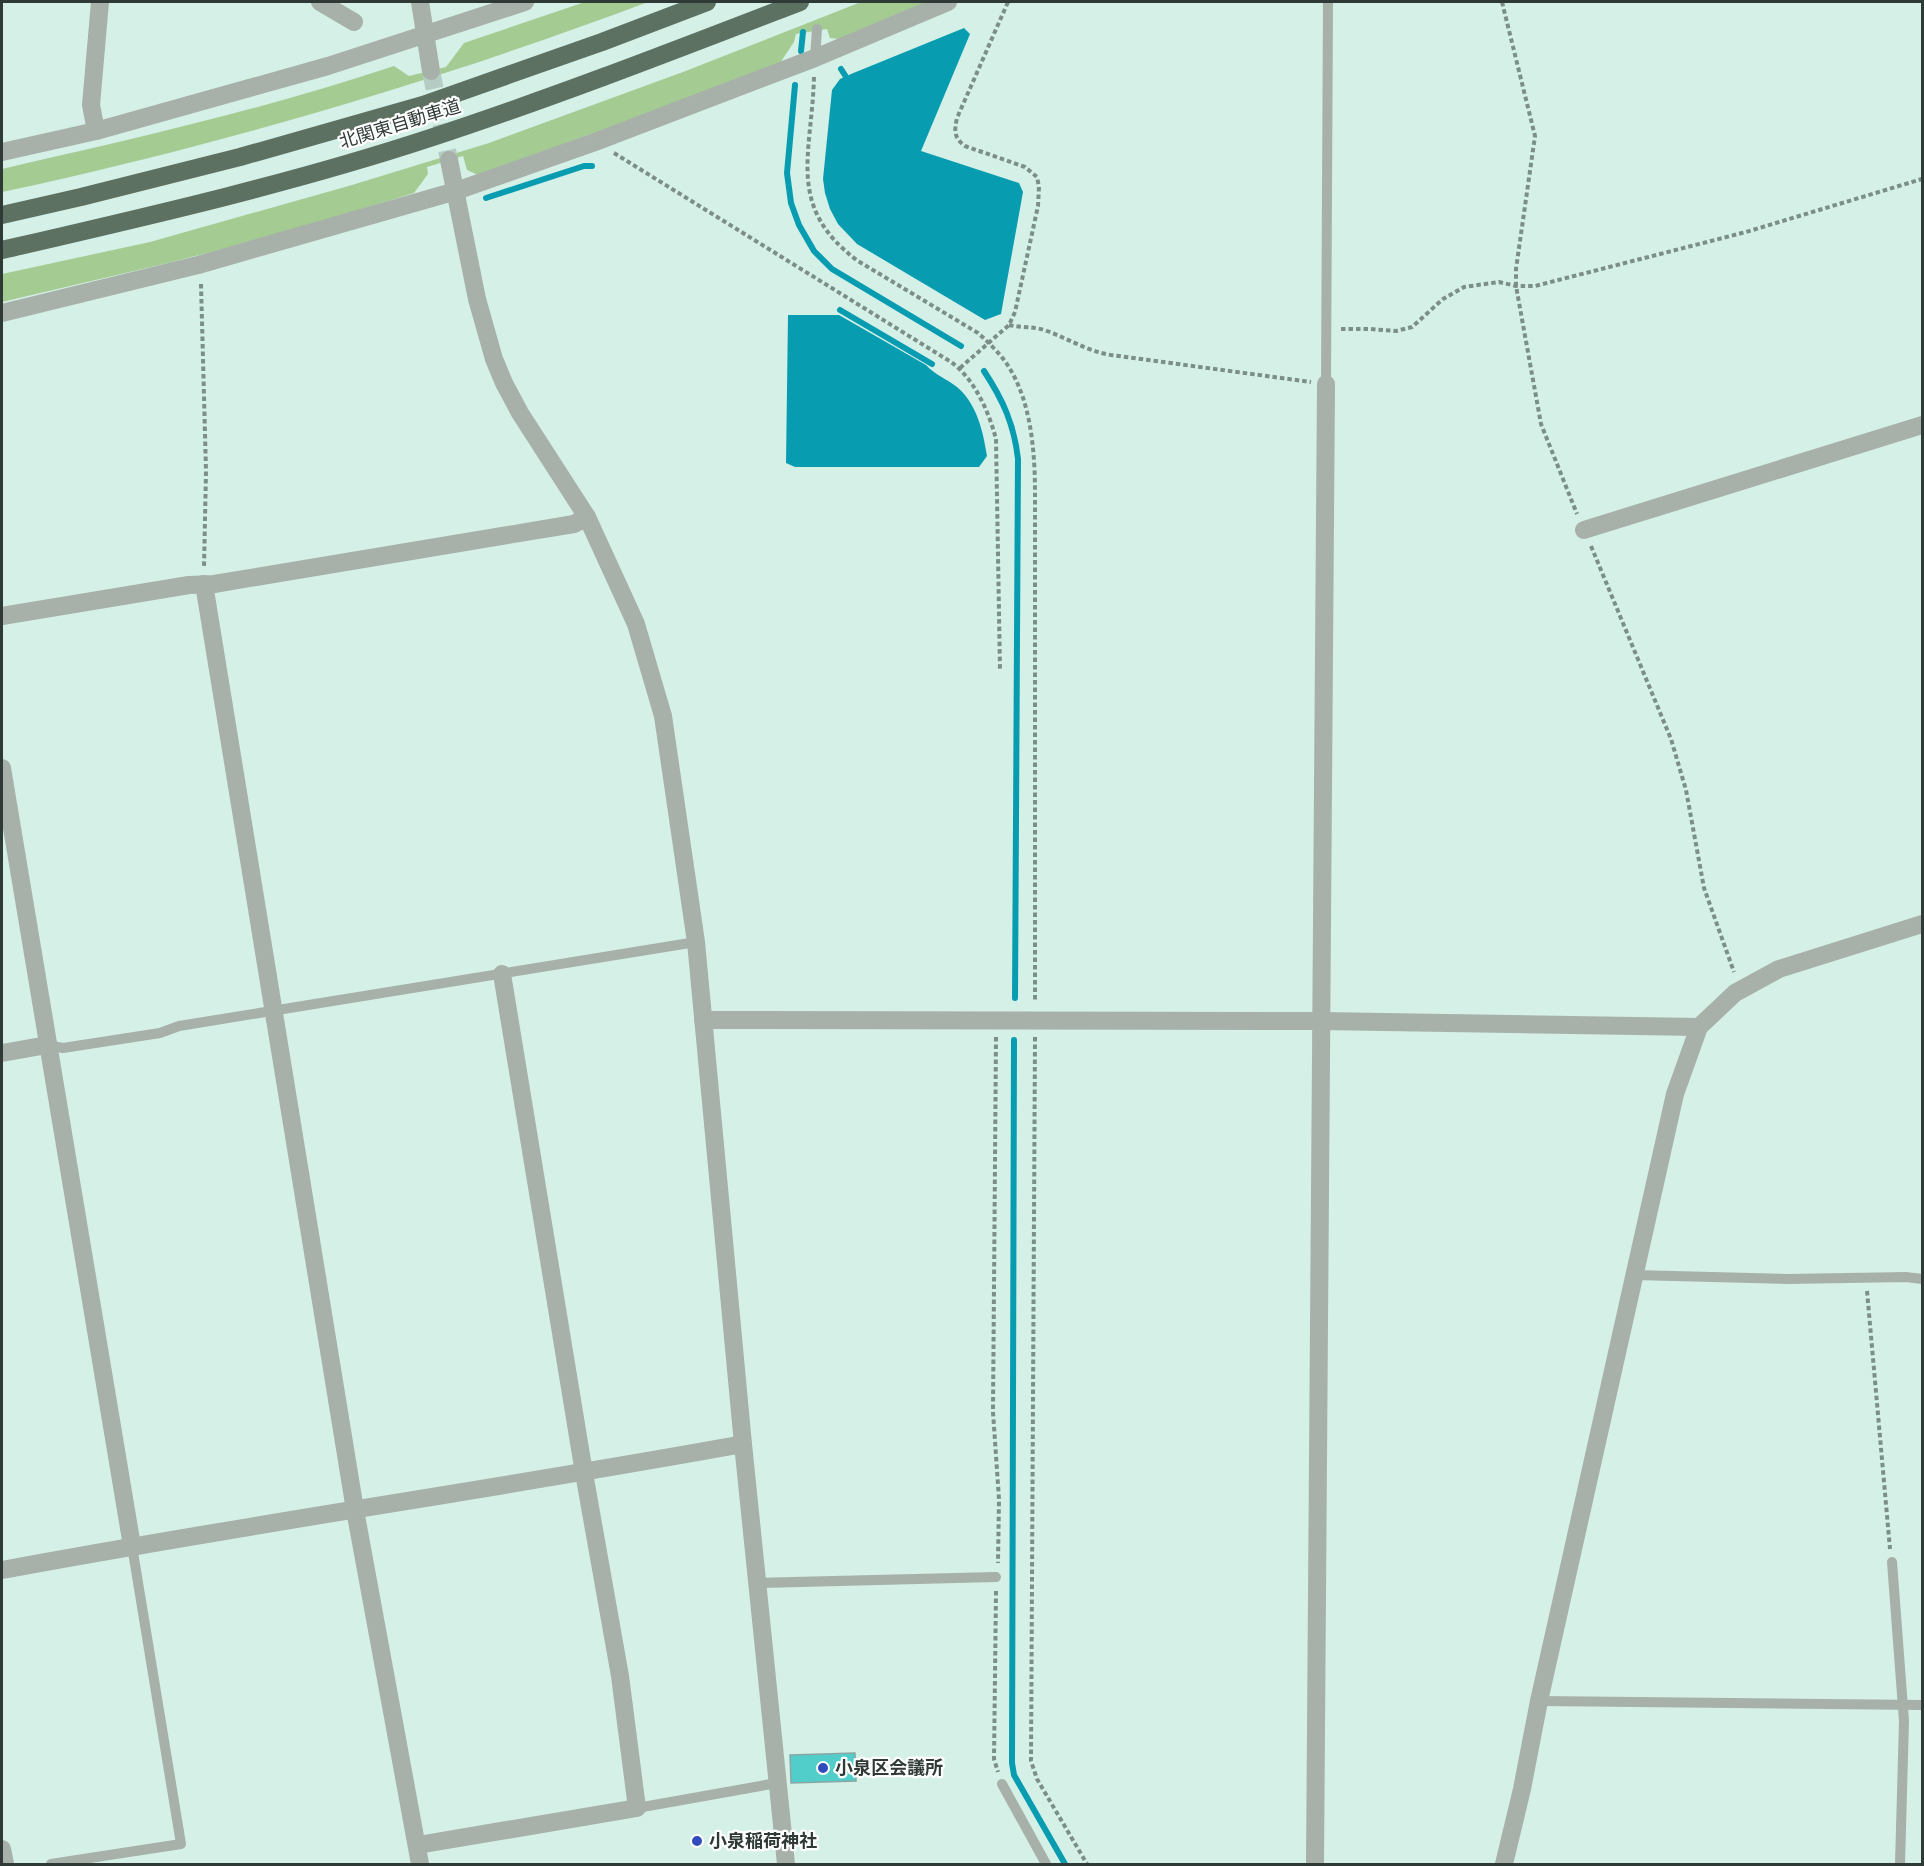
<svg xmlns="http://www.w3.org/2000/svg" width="1924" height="1866" font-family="Overpass,'Noto Sans JP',sans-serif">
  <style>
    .green { fill: #a4cc92 }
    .water { fill: #089cb1 }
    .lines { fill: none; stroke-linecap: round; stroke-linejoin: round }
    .stream { stroke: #089cb1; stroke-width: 6 }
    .building { fill: #51ceca; stroke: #8aa6a4; stroke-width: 1.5 }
    .tertiary-tunnel { stroke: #b4ccc4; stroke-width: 18; stroke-dasharray: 18 9; stroke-linecap: butt }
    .path { stroke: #7c8e89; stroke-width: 4; stroke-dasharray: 4.5 3; stroke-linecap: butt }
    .service { stroke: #a7b1aa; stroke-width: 10 }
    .minor { stroke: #a7b1aa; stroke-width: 18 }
    .tertiary { stroke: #a7b1aa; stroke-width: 18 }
    .motorway { stroke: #5d7163; stroke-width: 18 }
    .poi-dot { fill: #314cbd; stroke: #fff; stroke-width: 2 }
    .labels { text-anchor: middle; stroke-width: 4.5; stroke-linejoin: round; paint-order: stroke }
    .street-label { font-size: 18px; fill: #2f3a37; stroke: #fff }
    .poi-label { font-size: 18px; font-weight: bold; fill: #2f3a37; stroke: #fff; text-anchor: start }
  </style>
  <rect width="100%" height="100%" fill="#d5f0e7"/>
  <g class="green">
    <path d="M585 2H648C438 81 221 145 2 192V169C133 139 265 109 394 66L409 76 446 67 464 43Z"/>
    <polygon points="861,2 926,2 840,39 830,38 827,29 796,34 794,42 780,63 652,112 478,175 467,170 463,156 427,167 428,174 414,193 289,232 168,263 2,302 2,274 150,242 352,185 489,143 683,72"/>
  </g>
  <g class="water">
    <polygon points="964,28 970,34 921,151 1019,183 1023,192 1001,314 985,320 857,244 838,224 830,209 825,193 823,179 832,90 840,79 851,74"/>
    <path d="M788 315H839L926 365C935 375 947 379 957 387 977 404 983 431 987 456L979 467H795L786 463Z"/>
  </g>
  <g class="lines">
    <g class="stream">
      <polyline points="801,51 803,32"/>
      <polyline points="841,69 850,83"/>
      <polyline points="795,85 787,173 791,203 799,225 814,251 832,269 961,346"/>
      <polyline points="486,198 584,166 592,166"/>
      <polyline points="840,310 932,364"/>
      <path d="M984 371C1003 400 1014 424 1018 459L1015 998"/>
      <polyline points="1014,1040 1012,1763 1014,1775 1065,1864"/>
    </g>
  </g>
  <polygon class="building" points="855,1753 856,1781 791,1783 790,1755"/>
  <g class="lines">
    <polyline class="tertiary-tunnel" points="431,71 449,160"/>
    <g class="path">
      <polyline points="1502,2 1535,136 1516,269 1516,286 1541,424 1577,514"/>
      <path d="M814 77C812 154 785 207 858 261L978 333C986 340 994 348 1001 356 1031 393 1035 449 1035 495V1002"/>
      <path d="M614 153 951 362C974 378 989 412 996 439L1000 671"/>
      <polyline points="201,284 206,471 204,567"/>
      <path d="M1009 325C1022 328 1034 326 1047 331 1069 339 1087 351 1111 355L1311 382"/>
      <polyline points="1341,329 1370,329 1396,331 1412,327 1443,299 1464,287 1499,282 1516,286 1535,286 1746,232 1922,179"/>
      <path d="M960 368 1009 325 1015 312 1038 206 1039 187 1037 177 1025 167 965 146C954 138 954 131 957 118L1008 2"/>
      <polyline points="1591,546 1671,739 1686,790 1704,888 1734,972"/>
      <polyline points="996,1037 993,1412 999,1499 998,1563"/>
      <polyline points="1035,1037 1031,1761 1037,1779 1087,1864"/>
      <polyline points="1867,1291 1890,1549"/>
      <polyline points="996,1591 994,1759 998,1772"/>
    </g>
    <g class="service">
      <polyline points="815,58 817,29"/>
      <polyline points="1326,384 1328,2"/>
      <polyline points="47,1045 63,1048 160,1033 179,1026 696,942"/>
      <polyline points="1634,1275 1787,1279 1906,1277 1922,1279"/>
      <polyline points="1892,1562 1904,1721 1900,1864"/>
      <polyline points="757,1583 996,1577"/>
      <polyline points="1539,1701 1922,1705"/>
      <polyline points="1002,1784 1046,1864"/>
      <polyline points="637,1808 777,1783"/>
      <polyline points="51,1864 181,1844 132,1546"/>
    </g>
    <g class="minor">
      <polyline points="320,2 354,22"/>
      <polyline points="96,131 91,105 100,2"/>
      <polyline points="2,313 198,265 456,191 595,142 815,58 948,2"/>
      <polyline points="1584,530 1922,425"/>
      <polyline points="204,584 355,1510 420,1864"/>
      <polyline points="2,616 189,585 214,584 574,524 587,517"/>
      <polyline points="2,768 132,1546"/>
      <polyline points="703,1020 1321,1021 1699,1027"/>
      <polyline points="2,1053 47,1045"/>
      <path d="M2 1570C248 1524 496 1489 743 1444"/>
      <polyline points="418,1845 637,1808 620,1676 584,1473 502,974"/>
      <polyline points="2,1849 5,1864"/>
      <polyline points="1315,1864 1326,384"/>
    </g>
    <g class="tertiary">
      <polyline points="420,2 431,71"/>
      <polyline points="2,152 96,131 328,66 525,2"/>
      <polyline points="449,160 477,299 494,359 504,383 520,413 587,517 636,624 663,716 696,942 743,1444 786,1864"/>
      <polyline points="1504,1864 1522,1789 1539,1701 1675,1094 1699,1027 1735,993 1779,969 1922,924"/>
    </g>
    <g class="motorway">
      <polyline points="2,215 81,197 240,157 423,105 602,42 707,2"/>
      <path d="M2 250C145 217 290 184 430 138 555 97 678 49 800 2"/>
    </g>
  </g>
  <g class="poi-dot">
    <circle cx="823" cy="1768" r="6"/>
    <circle cx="697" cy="1841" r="6"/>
  </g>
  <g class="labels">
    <g class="street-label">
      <text transform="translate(400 124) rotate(-17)" y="6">北関東自動車道</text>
    </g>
    <g class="poi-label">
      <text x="835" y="1774">小泉区会議所</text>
      <text x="709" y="1847">小泉稲荷神社</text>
    </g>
  </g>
  <rect width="1924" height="1866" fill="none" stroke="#2f3a37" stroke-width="6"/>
</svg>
